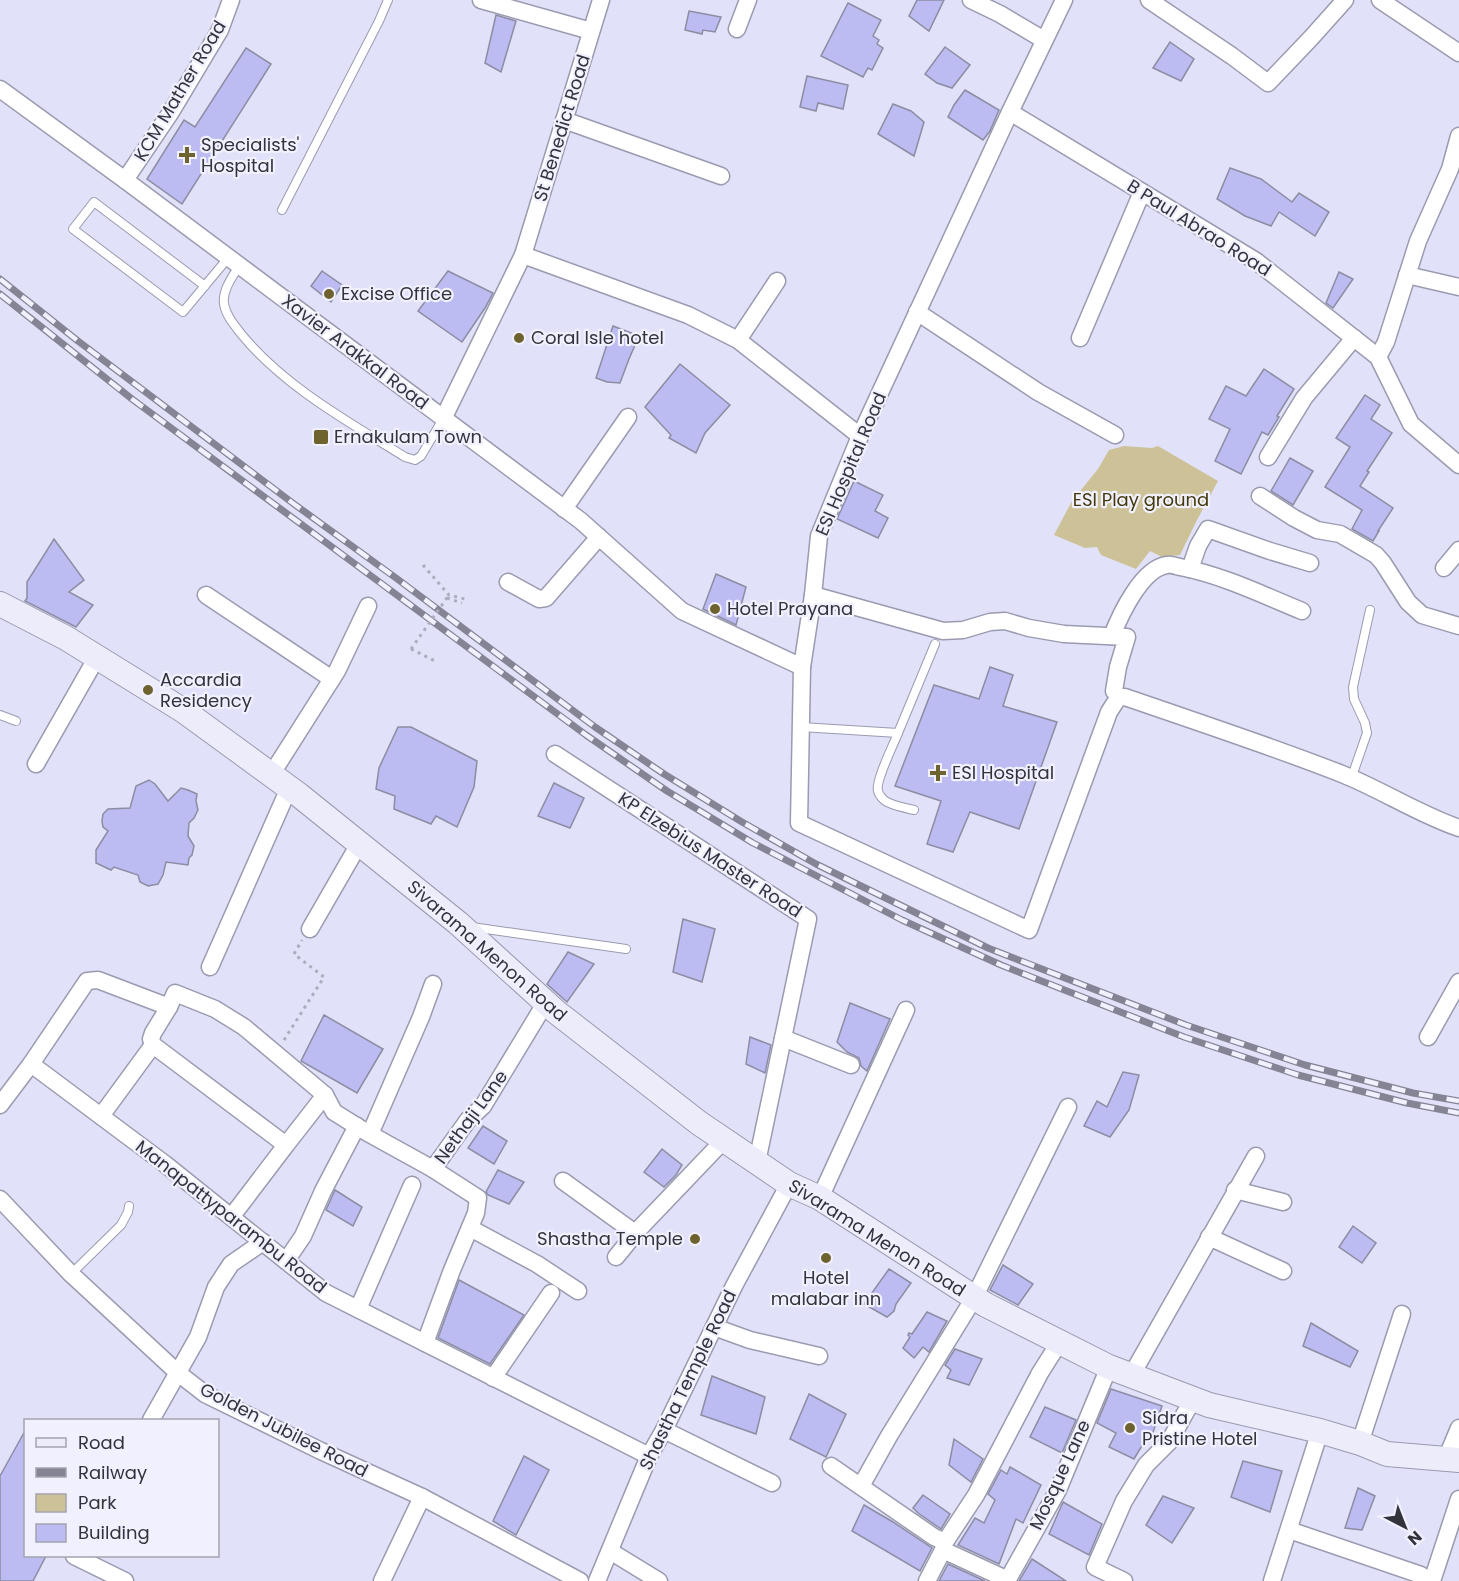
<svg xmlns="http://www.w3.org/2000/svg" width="1459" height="1581" font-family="Poppins,sans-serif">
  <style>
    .green { fill: #cdc297 }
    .building { fill: #bcbbf2; stroke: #8c8ca2; stroke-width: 1.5 }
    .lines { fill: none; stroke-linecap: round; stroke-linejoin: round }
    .lane-casing { stroke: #9a9ab0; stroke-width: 10 }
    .street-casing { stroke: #9a9ab0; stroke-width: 19 }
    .secondary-casing { stroke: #9a9ab0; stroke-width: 26 }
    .path { stroke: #abacbe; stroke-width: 3; stroke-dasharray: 3 4.5; stroke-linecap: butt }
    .lane { stroke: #fff; stroke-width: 8 }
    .street { stroke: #fff; stroke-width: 16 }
    .secondary { stroke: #ececfb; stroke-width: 24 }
    .rail-casing { stroke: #848494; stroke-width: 7 }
    .rail { stroke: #f0f0fe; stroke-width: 4.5; stroke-dasharray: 14; stroke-linecap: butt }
    .path-bridge { stroke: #abacbe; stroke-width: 3; stroke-dasharray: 3 4.5; stroke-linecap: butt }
    .poi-dot { fill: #6e622f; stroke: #f0f0fe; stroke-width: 2 }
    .labels { text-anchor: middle; stroke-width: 4.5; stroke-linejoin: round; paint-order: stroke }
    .street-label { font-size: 18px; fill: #33333c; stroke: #f0f0fe }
    .poi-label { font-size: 18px; fill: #33333c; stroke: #f0f0fe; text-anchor: start }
    .park-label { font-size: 18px; fill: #44390b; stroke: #f0f0fe }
  </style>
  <rect width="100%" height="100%" fill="#e1e2f9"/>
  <polygon class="green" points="1124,446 1152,448 1158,446 1218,481 1196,522 1180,555 1162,557 1150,551 1136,569 1101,555 1097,547 1085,548 1054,535 1072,501 1098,469 1109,450"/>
  <g class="building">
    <polygon points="917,0 944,0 929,31 909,16"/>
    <polygon points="848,3 881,20 873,36 879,40 877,44 883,48 872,70 868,68 863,77 821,56"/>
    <polygon points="689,11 721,17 715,32 703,30 702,34 685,30"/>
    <polygon points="496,15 516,21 501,72 485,63"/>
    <polygon points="1170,42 1194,59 1181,81 1153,68"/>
    <polygon points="945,47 970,65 952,88 937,83 925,74"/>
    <polygon points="246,48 271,64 182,204 147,179 184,120 195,127"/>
    <polygon points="807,76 848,85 843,109 818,103 816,111 800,107"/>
    <polygon points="965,90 999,110 990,131 983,140 948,117 954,105"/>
    <polygon points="893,104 911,111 924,122 914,156 878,134"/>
    <polygon points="1230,168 1261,179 1292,202 1299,193 1329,212 1315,236 1279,212 1271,226 1245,216 1217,199"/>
    <polygon points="322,271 342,285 331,302 311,286"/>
    <polygon points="448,271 493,293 485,308 462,342 418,311"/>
    <polygon points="1339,272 1353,279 1333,308 1326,303"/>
    <polygon points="613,326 639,336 629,359 620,383 607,382 596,378"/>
    <polygon points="680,364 730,405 705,433 696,453 669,438 671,435 645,407"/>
    <polygon points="1264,369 1294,389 1277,416 1279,417 1268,435 1262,432 1241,474 1215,461 1230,429 1209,419 1226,386 1246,396"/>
    <polygon points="1365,395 1380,405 1371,419 1392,433 1367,471 1369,472 1360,486 1393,508 1378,531 1379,531 1373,541 1352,529 1362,510 1325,487 1350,447 1336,438"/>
    <polygon points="1290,458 1313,471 1293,505 1271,491"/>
    <polygon points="854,481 883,495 875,511 888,518 878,538 837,519"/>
    <polygon points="54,539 84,580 69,592 93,605 76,627 25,601 27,598 27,582"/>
    <polygon points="716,574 746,587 736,625 703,609"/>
    <polygon points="990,667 1013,675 1003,706 1057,722 1019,829 970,812 953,852 927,844 941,801 895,786 934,685 979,699"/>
    <polygon points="398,727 411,727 477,761 474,787 457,827 436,816 431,824 394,809 395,796 376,789 379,768"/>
    <polygon points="149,780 155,784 168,801 181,788 188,790 197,794 196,801 198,810 194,818 189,823 188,836 194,846 192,855 189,858 188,865 166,862 163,875 158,884 148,886 140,882 138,875 114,867 111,870 96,863 96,850 108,831 103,827 102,821 103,814 108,809 130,808 136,786"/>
    <polygon points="554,783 584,798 570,828 538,816"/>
    <polygon points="683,919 715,929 702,982 673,972"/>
    <polygon points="568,952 594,964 567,1002 547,984"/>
    <polygon points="850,1003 890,1019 867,1071 861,1066 859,1058 847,1052 837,1042"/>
    <polygon points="324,1015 383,1049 357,1093 301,1061"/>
    <polygon points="750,1037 771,1045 765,1073 746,1064"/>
    <polygon points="1123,1072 1139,1075 1129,1110 1110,1137 1084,1126 1097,1101 1107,1107"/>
    <polygon points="483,1126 507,1141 494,1164 468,1148"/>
    <polygon points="662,1149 682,1165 676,1175 664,1187 644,1172"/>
    <polygon points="498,1170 524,1182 509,1204 488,1195 486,1192"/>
    <polygon points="335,1190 362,1207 353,1226 326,1210"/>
    <polygon points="1353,1226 1376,1243 1362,1263 1339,1247"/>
    <polygon points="1003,1265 1033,1284 1018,1305 990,1290"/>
    <polygon points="889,1269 911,1283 896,1304 894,1311 887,1317 864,1304"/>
    <polygon points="459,1280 524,1315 490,1364 438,1338"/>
    <polygon points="927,1312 947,1321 929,1352 923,1347 914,1358 903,1348 910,1337 908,1335 909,1333 912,1334"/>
    <polygon points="1311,1323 1358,1351 1350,1367 1303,1346"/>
    <polygon points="955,1349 982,1359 969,1385 947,1378 951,1370 945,1365"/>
    <polygon points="712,1376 765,1397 756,1434 701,1415"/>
    <polygon points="1111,1389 1162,1406 1150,1441 1146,1439 1134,1459 1109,1447 1116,1433 1097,1423"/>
    <polygon points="809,1394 846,1414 826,1457 790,1439"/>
    <polygon points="1045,1407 1076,1420 1062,1453 1030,1437"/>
    <polygon points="26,1429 26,1556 46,1556 33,1581 0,1581 0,1476"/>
    <polygon points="954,1439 983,1459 971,1482 949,1465"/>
    <polygon points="524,1456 549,1470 516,1535 493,1521"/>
    <polygon points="1243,1461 1282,1471 1270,1512 1231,1497"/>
    <polygon points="1010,1467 1041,1485 1023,1523 1016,1519 999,1564 958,1545 975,1518 984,1523 995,1500 988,1494 1001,1470 1007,1474"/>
    <polygon points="1358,1488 1375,1496 1362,1530 1345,1528"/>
    <polygon points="923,1495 950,1514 941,1529 918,1513 913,1508"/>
    <polygon points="1163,1496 1194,1508 1172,1543 1146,1525"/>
    <polygon points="1063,1502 1102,1524 1089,1555 1049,1534"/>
    <polygon points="864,1505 893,1522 932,1548 920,1571 852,1531"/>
    <polygon points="1032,1559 1066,1581 1019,1581"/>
    <polygon points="948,1564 985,1581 939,1581"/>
  </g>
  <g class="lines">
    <defs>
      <g id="lane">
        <polyline points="282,210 379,21 388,0"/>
        <path d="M239 266C233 276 222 290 224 304 226 316 235 326 242 335 285 387 349 422 405 457L415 460 421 456 443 419"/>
        <polyline points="205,286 94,202 73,229 183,312 228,258"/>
        <polyline points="0,715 16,721"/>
        <path d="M801 727 898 733C894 744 875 781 878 791 879 795 883 800 887 802 895 806 905 808 914 810"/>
        <polyline points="898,733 935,644"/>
        <polyline points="1351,779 1367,733 1365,723 1354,699 1353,687 1370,610"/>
        <polyline points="472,927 626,949"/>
        <polyline points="71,1274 121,1225 128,1212 129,1206"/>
      </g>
      <g id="street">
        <polyline points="481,0 591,31"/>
        <polyline points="971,0 1000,14 1044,40"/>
        <path d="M1064 0 1010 112 860 436 819 536 813 595 802 667 799 823 1029 930 1109 712 1118 698 1125 697C1197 722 1271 746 1342 774 1382 790 1418 814 1459 828"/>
        <polyline points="1149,0 1232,56 1268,83 1311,38 1345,0"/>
        <polyline points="1380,0 1459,53"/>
        <polyline points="737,29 748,0"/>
        <polyline points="0,89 125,180 581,521 682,611 802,667"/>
        <polyline points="1010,112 1256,261 1378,357 1411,424 1459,465"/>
        <polyline points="564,120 721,176"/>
        <polyline points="125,180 171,112 220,30 231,0"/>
        <polyline points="523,255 688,315 738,340 860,436"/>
        <polyline points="1407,275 1459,287"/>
        <polyline points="917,312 1038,392 1115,435"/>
        <polyline points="1080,338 1142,192"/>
        <polyline points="738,340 777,281"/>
        <polyline points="1378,357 1386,342 1418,241 1450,169 1459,136"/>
        <polyline points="443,419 523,255 601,0"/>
        <polyline points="1268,457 1304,398 1354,338"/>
        <polyline points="1260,496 1294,518 1317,530 1340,534 1376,555 1383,563 1408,602 1422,615 1459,626"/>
        <polyline points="564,509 628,417"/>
        <polyline points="1444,568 1459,550"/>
        <polyline points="1190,569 1198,546 1208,529 1270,551 1310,563"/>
        <polyline points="508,582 539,599 546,598 599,537"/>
        <polyline points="206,595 332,679"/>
        <polyline points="813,595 943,631 963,630 990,622 1005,621 1029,628 1064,634 1127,637 1118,667 1114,691"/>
        <path d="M1112 636C1120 615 1142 568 1167 565 1170 564 1176 566 1180 567 1222 575 1263 595 1302 611"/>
        <polyline points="555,754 808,919 757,1162"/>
        <polyline points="36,764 97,657"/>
        <polyline points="271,775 337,671 368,606"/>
        <polyline points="310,929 359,844"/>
        <polyline points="210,967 289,788"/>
        <polyline points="1428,1037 1459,982"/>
        <polyline points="783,1038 851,1065"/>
        <polyline points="31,1064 87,981 98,980 169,1007"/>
        <polyline points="325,1095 334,1112 366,1132 433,1169 478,1198 476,1213 452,1270 425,1343"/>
        <polyline points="0,1105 31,1064 165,1164 326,1293 649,1456"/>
        <polyline points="101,1116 153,1045"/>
        <polyline points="370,1134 421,1017 433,984"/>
        <polyline points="433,1169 468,1120 483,1106 546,1002"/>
        <polyline points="563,1181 635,1233"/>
        <polyline points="1235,1190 1283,1202"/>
        <polyline points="820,1198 906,1010"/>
        <polyline points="0,1199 71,1274 178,1373 205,1394 321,1451 422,1497 580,1581"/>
        <polyline points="232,1216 286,1145 153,1045 151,1039 153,1033 169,1007 175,993 215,1009 244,1027 325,1095 286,1145"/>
        <polyline points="470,1228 537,1264 578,1291"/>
        <polyline points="1209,1237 1283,1271"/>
        <polyline points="616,1257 638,1230 724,1140"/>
        <polyline points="286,1261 303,1236 323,1191 357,1126"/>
        <polyline points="358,1309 412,1185"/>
        <polyline points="714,1327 750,1340 819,1356"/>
        <polyline points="1131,1376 1256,1156"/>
        <polyline points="493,1378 551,1293"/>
        <polyline points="151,1420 198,1337 216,1287 231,1264 263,1242"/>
        <polyline points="664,1430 772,1483"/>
        <polyline points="1360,1443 1402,1314"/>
        <polyline points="1446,1459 1459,1428"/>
        <polyline points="831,1466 934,1537 945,1542 976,1495 1040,1373 1059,1343"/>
        <polyline points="861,1486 889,1436 974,1298 1068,1107"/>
        <polyline points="1289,1530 1421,1575"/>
        <polyline points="610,1551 659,1581"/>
        <polyline points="74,1556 125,1581"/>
        <polyline points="382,1581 422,1497"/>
        <polyline points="597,1581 649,1456 664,1430 734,1286 789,1184"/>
        <polyline points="927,1581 943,1550 1008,1580"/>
        <polyline points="1007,1581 1058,1490 1109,1367"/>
        <polyline points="1124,1581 1095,1567 1124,1501 1146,1465 1169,1442 1193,1399"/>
        <polyline points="1272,1581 1320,1431"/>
        <polyline points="1432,1581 1459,1499"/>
      </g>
      <polyline id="secondary" points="0,604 66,638 184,711 299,795 458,923 555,1011 699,1123 789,1184 820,1198 986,1305 1109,1367 1209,1405 1320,1431 1360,1443 1387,1454 1459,1460"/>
    </defs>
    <use href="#lane" class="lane-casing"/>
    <use href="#street" class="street-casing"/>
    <use href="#secondary" class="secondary-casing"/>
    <g class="path">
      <polyline points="423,565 449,595 465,599"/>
      <polyline points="447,598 462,603"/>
      <polyline points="411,649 437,662"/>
      <polyline points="284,1040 324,977 294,954 302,940"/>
    </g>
    <use href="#lane" class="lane"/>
    <use href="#street" class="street"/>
    <use href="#secondary" class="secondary"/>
    <defs>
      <g id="rail">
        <polyline points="0,279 78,341 294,504 396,578 595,727 664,774 742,822 816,864 988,948 1186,1025 1305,1065 1413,1093 1459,1101"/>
        <polyline points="0,294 132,399 586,735 667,791 753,843 902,920 1001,965 1184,1037 1298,1075 1407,1103 1459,1113"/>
      </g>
    </defs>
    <use href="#rail" class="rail-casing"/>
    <use href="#rail" class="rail"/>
    <polyline class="path-bridge" points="411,649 449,595"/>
  </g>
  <g class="poi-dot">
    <path d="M184 146h6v6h6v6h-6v6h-6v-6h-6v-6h6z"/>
    <circle cx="329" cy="294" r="6"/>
    <circle cx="519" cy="338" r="6"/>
    <rect x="313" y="429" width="16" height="16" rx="3"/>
    <circle cx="715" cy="609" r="6"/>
    <circle cx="148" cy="690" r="6"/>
    <path d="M935 764h6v6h6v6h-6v6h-6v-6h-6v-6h6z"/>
    <circle cx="695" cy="1239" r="6"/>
    <circle cx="826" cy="1258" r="6"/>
    <circle cx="1130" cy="1428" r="6"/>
  </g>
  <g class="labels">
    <g class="street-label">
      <text transform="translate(180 91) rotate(-59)" y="6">KCM Mather Road</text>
      <text transform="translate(562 128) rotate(-73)" y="6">St Benedict Road</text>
      <text transform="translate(1199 228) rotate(32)" y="6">B Paul Abrao Road</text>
      <text transform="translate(355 352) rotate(37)" y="6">Xavier Arakkal Road</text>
      <text transform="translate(851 464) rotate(-67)" y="6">ESI Hospital Road</text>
      <text transform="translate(710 855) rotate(33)" y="6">KP Elzebius Master Road</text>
      <text transform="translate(487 951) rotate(41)" y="6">Sivarama Menon Road</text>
      <text transform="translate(471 1117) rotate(-54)" y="6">Nethaji Lane</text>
      <text transform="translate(231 1217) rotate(38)" y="6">Manapattyparambu Road</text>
      <text transform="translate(877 1238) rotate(32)" y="6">Sivarama Menon Road</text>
      <text transform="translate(688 1380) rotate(-64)" y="6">Shastha Temple Road</text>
      <text transform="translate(284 1430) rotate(27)" y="6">Golden Jubilee Road</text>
      <text transform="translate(1060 1475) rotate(-65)" y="6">Mosque Lane</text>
    </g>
    <g class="poi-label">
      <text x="201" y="151">Specialists'<tspan x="201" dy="21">Hospital</tspan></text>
      <text x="341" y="300">Excise Office</text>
      <text x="531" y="344">Coral Isle hotel</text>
      <text x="334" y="443">Ernakulam Town</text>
      <text x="727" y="615">Hotel Prayana</text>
      <text x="160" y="686">Accardia<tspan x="160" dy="21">Residency</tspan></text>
      <text x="952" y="779">ESI Hospital</text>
      <text x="683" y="1245" text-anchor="end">Shastha Temple</text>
      <text x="826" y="1284" text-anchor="middle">Hotel<tspan x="826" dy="21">malabar inn</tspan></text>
      <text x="1142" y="1424">Sidra<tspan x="1142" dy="21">Pristine Hotel</tspan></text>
    </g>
    <g class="park-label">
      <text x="1141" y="506">ESI Play ground</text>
    </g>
  </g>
  <rect x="24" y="1419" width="195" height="138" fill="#f0f0fe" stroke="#a4a4b0" stroke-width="1.5"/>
  <rect x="36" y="1438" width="30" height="9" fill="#ececfb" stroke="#a4a4b0" stroke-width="1.5"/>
  <text x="78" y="1449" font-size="18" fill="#33333c">Road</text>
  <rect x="36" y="1468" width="30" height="9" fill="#848494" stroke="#a4a4b0" stroke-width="1.5"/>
  <text x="78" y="1479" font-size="18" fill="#33333c">Railway</text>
  <rect x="36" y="1494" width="30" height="18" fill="#cdc297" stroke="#a4a4b0" stroke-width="1.5"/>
  <text x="78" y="1509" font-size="18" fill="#33333c">Park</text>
  <rect x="36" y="1524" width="30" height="18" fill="#bcbbf2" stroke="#a4a4b0" stroke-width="1.5"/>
  <text x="78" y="1539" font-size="18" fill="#33333c">Building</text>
  <g transform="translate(1405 1527) rotate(138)" stroke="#f0f0fe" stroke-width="4.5" paint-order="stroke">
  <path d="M0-4.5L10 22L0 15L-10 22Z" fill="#33333c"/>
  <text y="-9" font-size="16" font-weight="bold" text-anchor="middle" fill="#33333c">N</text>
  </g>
</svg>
